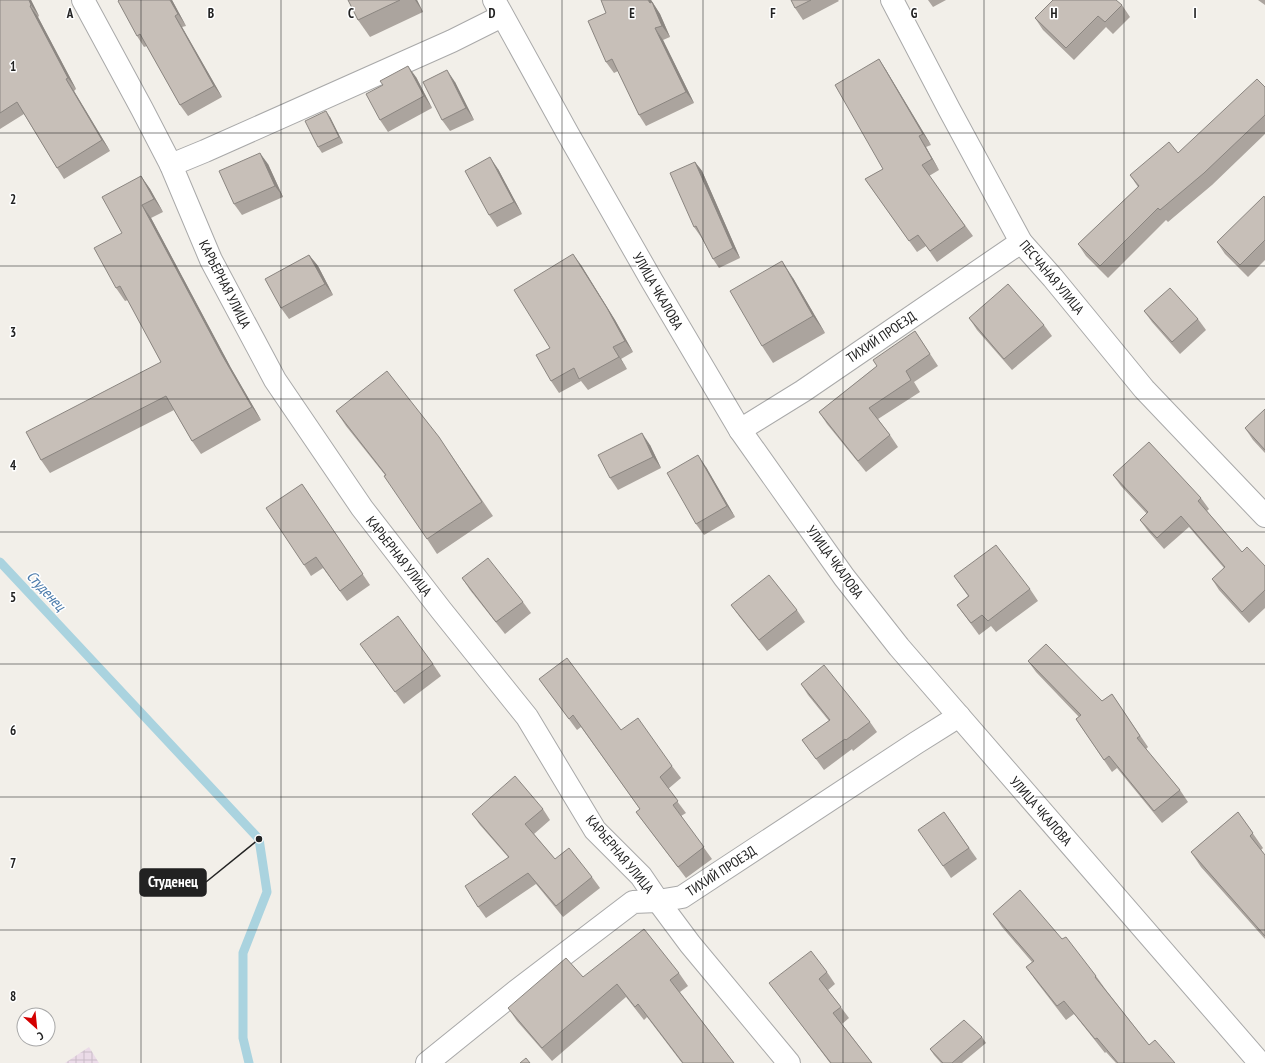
<svg xmlns="http://www.w3.org/2000/svg" width="1265" height="1063" font-family="'PT Sans Narrow',sans-serif">
  <style>
    .industrial { fill: url(#industrial-grid) }
    .lines { fill: none; stroke-linecap: round; stroke-linejoin: round }
    .stream { stroke: #aad3df; stroke-width: 9 }
    .street-casing { stroke: #a9a9a9; stroke-width: 24 }
    .street { stroke: #fff; stroke-width: 22 }
    .wall { fill: #aba49e }
    .shaded-wall { fill: #8b8681 }
    .building { fill: #c7bfb8; stroke: #8b8681 }
    .grid { fill: none; stroke: #222; stroke-width: 1; stroke-opacity: 0.55 }
    .labels { text-anchor: middle; stroke-width: 3; stroke-linejoin: round; paint-order: stroke }
    .street-label { font-size: 14px; fill: #222; stroke: #fff }
    .water-label { font-size: 15px; font-style: italic; fill: #4a7aab; stroke: #fff }
    .grid-label { font-size: 13px; text-anchor: middle; font-weight: bold; fill: #222; stroke: #fff; stroke-width: 3; stroke-linejoin: round; paint-order: stroke }
    .leader { fill: none; stroke: #222; stroke-width: 1.5 }
    .callout-dot { fill: #222; stroke: #fff; stroke-width: 1.5 }
    .callout { fill: #222; stroke: #222; stroke-width: 1.5 }
    .callout-label { font-size: 15px; text-anchor: middle; font-weight: bold; fill: #fff }
  </style>
  <defs>
    <pattern id="industrial-grid" width="8" height="8" patternUnits="userSpaceOnUse"><rect width="8" height="8" fill="#ebdbe8"/><path d="M0 4h8M4 0v8" fill="none" stroke="#c9bcc7"/></pattern>
  </defs>
  <rect width="100%" height="100%" fill="#f2efe9"/>
  <polygon class="industrial" points="89,1047 99,1063 65,1063"/>
  <g class="lines">
    <polyline class="stream" points="0,562 259,839 267,892 243,953 243,1038 249,1063"/>
    <defs>
      <g id="street">
        <polyline points="83,0 142,109 171,165 211,260 275,380 362,508 441,610 527,717 595,830 641,876 658,901 690,944 789,1063"/>
        <polyline points="494,0 568,134 652,281 740,430 844,577 899,647 1260,1063"/>
        <polyline points="892,0 949,109 1021,242 1053,278 1144,389 1265,516"/>
        <polyline points="171,165 205,151 452,41 502,16"/>
        <polyline points="740,430 803,391 1021,242"/>
        <polyline points="427,1063 515,992 633,902 658,901 682,897 916,743 959,716"/>
      </g>
    </defs>
    <use href="#street" class="street-casing"/>
    <use href="#street" class="street"/>
  </g>
  <g class="wall">
    <polygon points="0,0 31,0 39,16 38,17 76,89 74,91 110,151 64,179 57,168 24,114 0,129"/>
    <polygon points="172,0 186,26 182,27 222,97 188,116 180,105 147,46 144,47 137,36"/>
    <polygon points="348,0 417,0 423,12 370,37 358,20"/>
    <polygon points="601,0 651,0 653,3 660,14 670,37 663,40 694,103 646,126 639,115 618,71 614,73 606,62 606,13"/>
    <polygon points="791,0 838,0 839,1 803,20 795,8"/>
    <polygon points="928,0 946,0 933,7"/>
    <polygon points="1258,0 1265,0 1265,5"/>
    <polygon points="1122,5 1130,17 1113,34 1106,27 1074,60 1043,30 1035,18"/>
    <polygon points="879,59 886,70 931,145 926,147 939,170 929,176 973,236 937,262 926,246 917,252 865,179 883,169"/>
    <polygon points="416,77 432,108 388,132 380,120"/>
    <polygon points="455,82 474,120 450,131 442,120"/>
    <polygon points="1265,87 1265,134 1212,185 1168,222 1166,220 1108,278 1086,256 1078,244 1138,187 1130,175 1178,153"/>
    <polygon points="330,117 343,143 322,153 318,147"/>
    <polygon points="695,162 702,171 740,258 719,268 713,259 701,237 694,227"/>
    <polygon points="268,164 283,197 242,215 234,204"/>
    <polygon points="498,169 522,214 497,227 489,215"/>
    <polygon points="141,176 150,189 163,212 151,218 231,368 261,420 201,454 192,441 174,410 50,473 41,460 161,362 128,300 125,301 116,288 122,233"/>
    <polygon points="1265,198 1265,260 1248,277 1225,254 1217,242"/>
    <polygon points="309,255 318,266 333,295 289,319 281,308"/>
    <polygon points="581,265 615,320 633,352 621,359 627,369 588,390 581,381 559,393 551,381 550,348"/>
    <polygon points="793,278 825,333 773,363 762,346"/>
    <polygon points="1144,311 1198,319 1206,330 1180,354 1152,322"/>
    <polygon points="969,318 1044,325 1052,336 1012,370 977,330"/>
    <polygon points="915,331 938,366 914,382 920,392 878,419 890,435 898,447 866,472 827,424 819,412 877,366"/>
    <polygon points="1265,409 1265,453 1253,440 1245,428"/>
    <polygon points="336,411 449,452 493,516 437,554 385,475 346,426"/>
    <polygon points="650,445 661,468 618,490 610,478"/>
    <polygon points="706,467 735,517 704,535 696,524"/>
    <polygon points="1113,475 1201,498 1209,509 1207,511 1242,552 1265,566 1265,608 1249,623 1219,590 1212,579 1224,568 1189,527 1164,549 1148,531 1140,520 1147,514 1121,486"/>
    <polygon points="302,484 370,585 347,601 323,568 311,576 304,565"/>
    <polygon points="954,576 1030,589 1038,601 996,632 991,626 979,635 957,605 968,596"/>
    <polygon points="462,578 523,602 531,613 505,634 470,590"/>
    <polygon points="731,605 797,610 805,622 767,651 739,616"/>
    <polygon points="368,655 433,664 441,676 404,704"/>
    <polygon points="1028,661 1102,701 1112,694 1148,747 1146,749 1180,790 1188,802 1162,823 1117,768 1112,772 1076,719 1079,717 1036,672"/>
    <polygon points="539,679 621,730 672,766 681,778 668,789 686,813 681,816 712,859 686,878 636,812 640,809 581,727 577,730"/>
    <polygon points="801,684 870,722 877,732 853,751 852,749 824,770 802,740 829,721 808,695"/>
    <polygon points="543,809 550,820 534,834 555,859 592,877 600,888 563,917 536,884 486,918 478,907 508,857 480,825 472,814"/>
    <polygon points="944,812 977,859 951,878 943,866"/>
    <polygon points="1238,812 1263,848 1261,850 1265,855 1265,939 1201,867 1191,852"/>
    <polygon points="993,914 1062,939 1096,976 1106,990 1149,1045 1175,1063 1116,1063 1106,1052 1105,1053 1074,1014 1066,1020 1036,981 1026,967 1032,962 1002,927"/>
    <polygon points="827,972 835,984 828,990 849,1018 842,1024 872,1063 830,1063 778,994 769,983"/>
    <polygon points="679,973 688,986 680,992 734,1063 682,1063 647,1017 644,1020 626,997 552,1061 517,1021 508,1008 583,977"/>
    <polygon points="982,1037 986,1043 962,1063 941,1063 934,1055 930,1049"/>
  </g>
  <g class="shaded-wall">
    <polygon points="29,0 31,0 39,16 31,5"/>
    <polygon points="170,0 172,0 186,26 178,14"/>
    <polygon points="415,0 417,0 423,12"/>
    <polygon points="648,0 651,0 653,3 660,14 670,37 662,26"/>
    <polygon points="30,6 38,17 76,89 68,78"/>
    <polygon points="175,16 182,27 222,97 214,86"/>
    <polygon points="655,28 663,40 694,103 686,92"/>
    <polygon points="879,59 886,70 931,145 923,134"/>
    <polygon points="408,66 416,77 432,108 424,96"/>
    <polygon points="447,70 455,82 474,120 466,108"/>
    <polygon points="66,79 74,91 110,151 102,140"/>
    <polygon points="326,111 330,117 343,143 339,137"/>
    <polygon points="919,136 926,147 939,170 932,159"/>
    <polygon points="260,153 268,164 283,197 275,186"/>
    <polygon points="490,157 498,169 522,214 514,202"/>
    <polygon points="695,162 702,171 740,258 733,248"/>
    <polygon points="141,176 150,189 163,212 154,199"/>
    <polygon points="142,205 151,218 231,368 261,420 252,407 222,355"/>
    <polygon points="573,254 581,265 615,320 633,352 625,341"/>
    <polygon points="309,255 318,266 333,295 325,284"/>
    <polygon points="782,261 793,278 825,333 813,316"/>
    <polygon points="613,347 621,359 627,369 619,357"/>
    <polygon points="642,433 650,445 661,468 653,457"/>
    <polygon points="698,455 706,467 735,517 727,506"/>
  </g>
  <g class="building">
    <polygon points="0,0 29,0 31,5 30,6 68,78 66,79 102,140 57,168 17,102 0,113"/>
    <polygon points="119,0 170,0 178,14 175,16 214,86 180,105 140,34 137,36 118,1"/>
    <polygon points="348,0 400,0 358,20"/>
    <polygon points="601,0 648,0 650,3 652,2 662,26 655,28 686,92 639,115 612,59 606,62 588,21 606,13"/>
    <polygon points="791,0 811,0 795,8"/>
    <polygon points="1053,0 1116,0 1122,5 1105,22 1098,16 1066,48 1035,18"/>
    <polygon points="879,59 923,134 919,136 932,159 922,165 965,226 930,251 918,235 909,241 865,179 883,169 835,85"/>
    <polygon points="408,66 424,96 380,120 366,94 383,85 380,81"/>
    <polygon points="447,70 466,108 442,120 423,82"/>
    <polygon points="1257,79 1265,87 1265,115 1204,173 1160,210 1158,208 1100,266 1078,244 1139,186 1130,175 1169,142 1178,153"/>
    <polygon points="326,111 339,137 318,147 305,121"/>
    <polygon points="260,153 275,186 234,204 219,171"/>
    <polygon points="490,157 514,202 489,215 465,171"/>
    <polygon points="695,162 733,248 713,259 696,226 694,227 670,173"/>
    <polygon points="141,176 154,199 142,205 222,355 252,407 192,441 166,396 41,460 26,432 161,362 120,286 116,288 94,248 122,233 102,197"/>
    <polygon points="1264,196 1265,198 1265,240 1240,265 1217,242"/>
    <polygon points="573,254 607,308 625,341 613,347 619,357 579,379 574,368 551,381 536,355 550,348 514,290"/>
    <polygon points="309,255 325,284 281,308 265,279"/>
    <polygon points="782,261 813,316 762,346 730,291"/>
    <polygon points="1008,284 1044,325 1004,359 969,318"/>
    <polygon points="1170,288 1198,319 1172,342 1144,311"/>
    <polygon points="915,331 930,354 906,371 911,380 869,408 890,435 858,461 819,412 877,366 873,360"/>
    <polygon points="387,371 439,437 482,502 427,539 384,476 386,475 336,411"/>
    <polygon points="1265,409 1265,450 1245,428"/>
    <polygon points="642,433 653,457 610,478 598,455"/>
    <polygon points="1149,442 1201,498 1198,501 1242,552 1247,547 1265,566 1265,590 1242,612 1212,579 1225,567 1181,516 1157,538 1140,520 1148,512 1113,475"/>
    <polygon points="698,455 727,506 696,524 667,473"/>
    <polygon points="302,484 363,574 340,591 316,557 304,565 266,508"/>
    <polygon points="996,545 1030,589 988,621 982,615 971,623 957,605 969,596 954,576"/>
    <polygon points="488,558 523,602 496,622 462,578"/>
    <polygon points="769,575 797,610 759,640 731,605"/>
    <polygon points="398,616 433,664 395,692 360,644"/>
    <polygon points="1046,644 1102,701 1112,694 1140,736 1137,738 1180,790 1154,811 1109,756 1104,760 1076,719 1081,715 1028,661"/>
    <polygon points="567,658 621,730 638,718 672,766 660,777 678,801 673,805 704,847 678,867 636,812 640,809 573,715 569,719 539,679"/>
    <polygon points="824,665 870,722 846,740 845,739 816,759 802,740 830,720 801,684"/>
    <polygon points="515,776 543,809 525,824 555,859 569,848 592,877 556,906 528,873 478,907 465,886 509,857 472,814"/>
    <polygon points="944,812 969,848 943,866 918,830"/>
    <polygon points="1238,812 1253,833 1250,836 1265,855 1265,936 1191,852"/>
    <polygon points="1020,890 1062,939 1066,937 1096,976 1095,977 1149,1045 1155,1040 1175,1063 1118,1063 1097,1038 1095,1039 1064,1001 1057,1006 1026,967 1034,961 993,914"/>
    <polygon points="644,929 679,973 670,980 734,1063 683,1063 638,1004 635,1007 617,984 542,1048 508,1008 566,958 583,977"/>
    <polygon points="811,951 827,972 819,979 841,1007 833,1013 872,1063 831,1063 769,983"/>
    <polygon points="964,1020 982,1037 952,1063 943,1063 930,1049"/>
    <polygon points="526,1058 530,1063 520,1063"/>
  </g>
  <path class="grid" d="M141 0V1063M281 0V1063M422 0V1063M562 0V1063M703 0V1063M843 0V1063M984 0V1063M1124 0V1063M0 133H1265M0 266H1265M0 399H1265M0 532H1265M0 664H1265M0 797H1265M0 930H1265"/>
  <g class="labels">
    <g class="street-label">
      <text transform="translate(1052 277) rotate(50)" y="5">ПЕСЧАНАЯ УЛИЦА</text>
      <text transform="translate(225 284) rotate(63)" y="5">КАРЬЕРНАЯ УЛИЦА</text>
      <text transform="translate(658 291) rotate(60)" y="5">УЛИЦА ЧКАЛОВА</text>
      <text transform="translate(881 337) rotate(-34)" y="5">ТИХИЙ ПРОЕЗД</text>
      <text transform="translate(399 556) rotate(52)" y="5">КАРЬЕРНАЯ УЛИЦА</text>
      <text transform="translate(835 562) rotate(54)" y="5">УЛИЦА ЧКАЛОВА</text>
      <text transform="translate(1041 811) rotate(49)" y="5">УЛИЦА ЧКАЛОВА</text>
      <text transform="translate(620 854) rotate(50)" y="5">КАРЬЕРНАЯ УЛИЦА</text>
      <text transform="translate(721 871) rotate(-33)" y="5">ТИХИЙ ПРОЕЗД</text>
    </g>
    <g class="water-label">
      <text transform="translate(46 591) rotate(47)" y="5">Студенец</text>
    </g>
  </g>
  <g class="grid-label">
    <text x="70" y="18">A</text>
    <text x="211" y="18">B</text>
    <text x="351" y="18">C</text>
    <text x="492" y="18">D</text>
    <text x="632" y="18">E</text>
    <text x="773" y="18">F</text>
    <text x="914" y="18">G</text>
    <text x="1054" y="18">H</text>
    <text x="1195" y="18">I</text>
    <text x="13" y="71">1</text>
    <text x="13" y="204">2</text>
    <text x="13" y="337">3</text>
    <text x="13" y="470">4</text>
    <text x="13" y="602">5</text>
    <text x="13" y="735">6</text>
    <text x="13" y="868">7</text>
    <text x="13" y="1001">8</text>
  </g>
  <path class="leader" d="M259 839L206 882"/>
  <circle class="callout-dot" cx="259" cy="839" r="4"/>
  <rect class="callout" x="140" y="869" width="66" height="27" rx="4"/>
  <g class="callout-label">
    <text x="173" y="887">Студенец</text>
  </g>
  <g transform="translate(36 1027) rotate(153)"><circle r="19" fill="#ffffff" stroke="#a7a7a7"/>
  <path d="M0-3L7 15L0 10L-7 15Z" fill="#d40000"/>
  <text y="-6" font-size="11" font-weight="bold" text-anchor="middle" fill="#222222">С</text>
  </g>
</svg>
